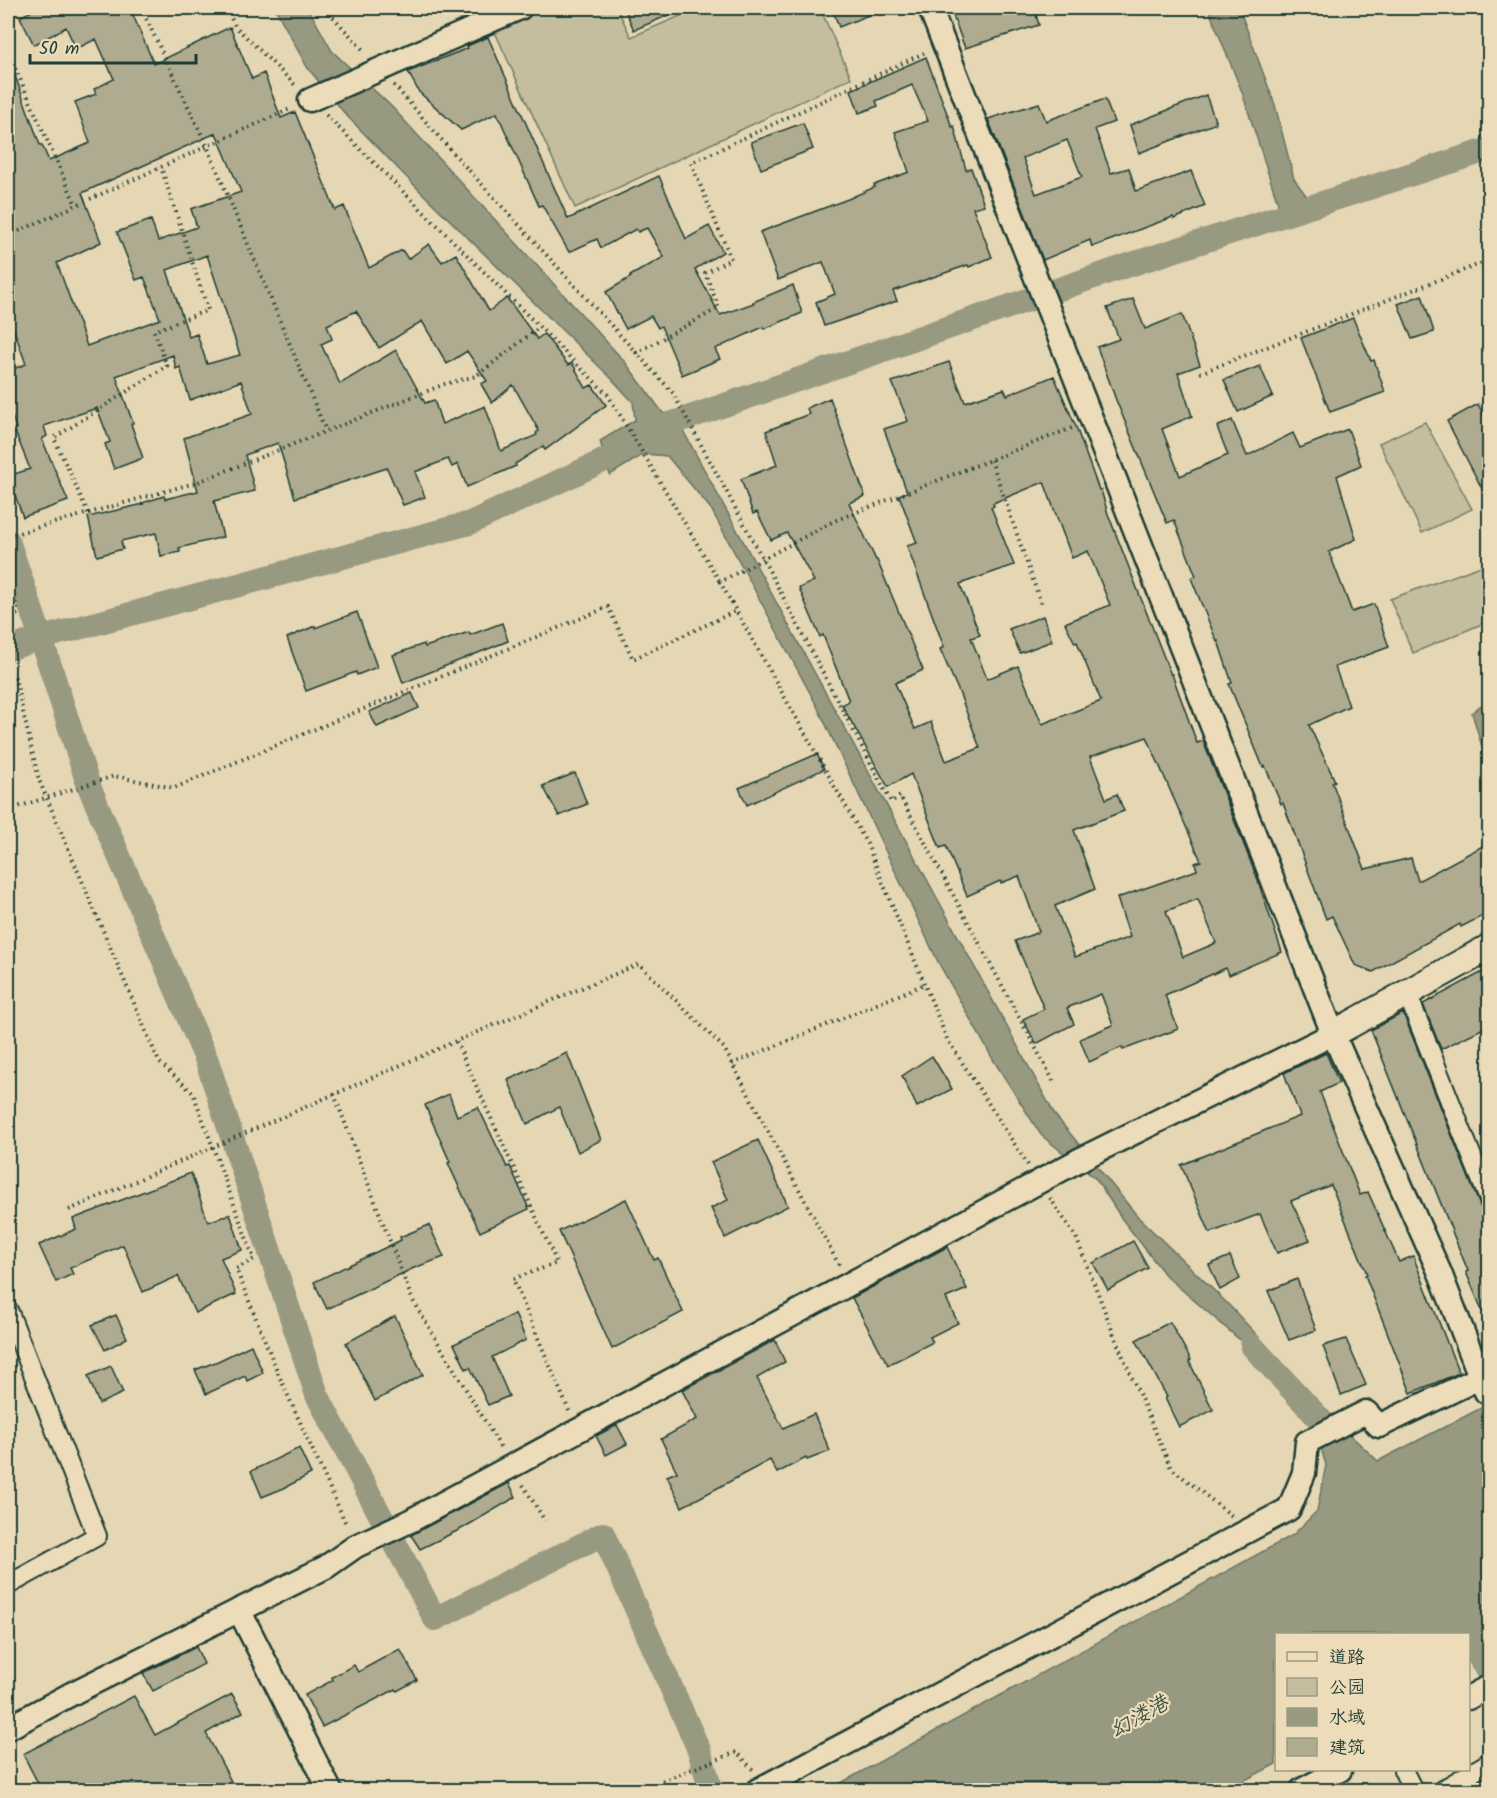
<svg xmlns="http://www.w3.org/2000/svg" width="1497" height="1798" font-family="Kalam,'LXGW WenKai TC',sans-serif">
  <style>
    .green { fill: #c4bd9e; stroke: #727d69; stroke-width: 1.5 }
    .water { fill: #979981; stroke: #677462; stroke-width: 1.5 }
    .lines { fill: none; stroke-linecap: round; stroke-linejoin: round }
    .canal { stroke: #979981; stroke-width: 24 }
    .building { fill: #aeab90; stroke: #1f3d34; stroke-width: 1.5; fill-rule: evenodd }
    .minor-casing { stroke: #1f3d34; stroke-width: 22 }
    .tertiary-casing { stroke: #1f3d34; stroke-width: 27 }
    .secondary-casing { stroke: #1f3d34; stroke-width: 30 }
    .path { stroke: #1f3d34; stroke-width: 4; stroke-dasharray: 1.5 4.5; stroke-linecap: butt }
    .minor { stroke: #eddcb9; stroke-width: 18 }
    .tertiary { stroke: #eddcb9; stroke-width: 22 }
    .secondary { stroke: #eddcb9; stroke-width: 26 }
    .labels { text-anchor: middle; stroke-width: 4.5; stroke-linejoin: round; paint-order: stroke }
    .water-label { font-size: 21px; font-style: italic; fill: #374f43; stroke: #eddcb9 }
  </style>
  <rect width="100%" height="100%" fill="#e5d6b4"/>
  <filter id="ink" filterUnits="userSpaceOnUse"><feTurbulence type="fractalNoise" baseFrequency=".0167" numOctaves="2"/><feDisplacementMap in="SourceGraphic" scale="12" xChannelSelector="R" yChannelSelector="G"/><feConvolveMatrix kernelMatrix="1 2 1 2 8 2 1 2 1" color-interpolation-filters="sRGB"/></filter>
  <g filter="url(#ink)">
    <g class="green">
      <polygon points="545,8 617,8 631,37 699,8 820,8 851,78 575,208 494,30"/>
      <polygon points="1425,422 1472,509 1422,533 1379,443"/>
      <polygon points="1489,563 1489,621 1413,653 1390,599"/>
    </g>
    <g class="water">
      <polygon points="275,8 308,8 332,51 391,106 625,362 663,413 674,414 1055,1115 1139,1218 1226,1302 1348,1433 1378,1461 1489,1404 1489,1651 1469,1662 1468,1634 1276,1634 1276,1764 1226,1790 828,1790 1293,1535 1317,1511 1326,1465 1306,1397 1166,1276 1122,1219 1097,1180 1041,1135 994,1061 938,962 817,706 711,509 667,456 644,454 610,475 600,441 635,420 633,402 610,377 419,190 346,115 307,67"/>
      <polygon points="1208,8 1239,8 1275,105 1294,179 1313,205 1282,216 1242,92"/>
      <polygon points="1489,705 1490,705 1489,755 1483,750 1472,713 1480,706"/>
    </g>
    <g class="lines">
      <g class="canal">
        <polyline points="8,541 41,638 88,784 207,1061 317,1395 435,1619 603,1534 699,1750 711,1790"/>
        <polyline points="8,649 41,638 470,523 622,452 664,426 1123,267 1490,149"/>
        <polyline points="1252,1346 1330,1431"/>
        <polyline points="1468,1638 1490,1676"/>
      </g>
    </g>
    <g class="building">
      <path d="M37 8H130L154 64 230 27 252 79 264 73 281 118 295 112 335 210 344 206 369 268 402 250 408 259 429 244 442 262 456 254 489 311 507 298 537 339 544 334 568 365 572 363 586 388 592 385 606 405 545 450 543 446 515 464 516 466 467 487 458 464 452 467 448 459 415 472 425 497 403 505 387 468 295 498 278 443 245 455 255 491 214 501 223 537 179 548 180 552 161 556 156 533 121 541 123 549 97 556 88 517 143 504 142 503 164 496 165 499 198 491 184 438 252 414 241 381 190 400 180 367 176 369 173 355 116 376 133 423 131 424 143 458 114 469 105 444 110 442 97 408 44 426 47 436 42 439 68 501 23 517 8 476 30 469 14 429 16 428 8 405V371L26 364 8 313V62H10L40 145H42L49 161 90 143 75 102 96 94 94 89 114 79 96 39 76 49 66 27 34 45 20 17ZM216 133 241 192 191 209 197 227 158 241 151 220 117 232 136 280 144 277 160 319 87 346 57 263 101 242 82 193ZM207 255 240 355 207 364 197 334 189 337 167 270ZM356 311 379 348 422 321 447 364 467 351 487 381 481 384 492 403 513 385 539 431 536 433 537 435 501 451 485 406 442 424 434 400 425 403 396 350 340 384 321 344 332 339 327 325Z"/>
      <polygon points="624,8 685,8 634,30"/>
      <polygon points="832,8 886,8 839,27"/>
      <polygon points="950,8 1034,8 1039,25 965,48"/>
      <polygon points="488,37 568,219 659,176 686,239 709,226 723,252 695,269 720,315 754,303 753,302 793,285 802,313 764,329 763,327 715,349 720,359 682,375 661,326 658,328 651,316 626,329 606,292 631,277 630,276 664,257 647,228 638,232 636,229 601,248 597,239 569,252 542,205 539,206 497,113 461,130 419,92 408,72 468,48 467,46"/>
      <polygon points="926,57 952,127 954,126 966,170 971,168 984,205 973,208 992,257 969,267 968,265 893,291 897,301 824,326 816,302 835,294 823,262 778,280 760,232 848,199 875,187 874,185 909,172 895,132 928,121 912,85 876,101 878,106 859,113 851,90"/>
      <polygon points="1206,95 1216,123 1139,153 1130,125"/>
      <path d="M1105 99 1114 122 1095 129 1111 173 1129 168 1136 191 1191 171 1205 206 1174 219 1173 217 1092 247 1090 240 1043 260 988 119 1039 103 1046 121ZM1067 140 1082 177 1036 194 1023 158Z"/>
      <polygon points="803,123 813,149 761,169 751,142"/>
      <polygon points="1422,295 1434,332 1412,339 1398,304"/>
      <polygon points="1133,299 1145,329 1182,314 1200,365 1178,373 1192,416 1162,429 1180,476 1228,455 1217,427 1232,420 1247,456 1293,433 1300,448 1348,429 1361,465 1337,476 1356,539 1329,552 1352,612 1374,604 1389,647 1335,667 1349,706 1309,725 1335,781 1332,782 1365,869 1411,858 1418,881 1490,842 1490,912 1461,927 1460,924 1373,972 1355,965 1332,916 1326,919 1283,803 1281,804 1265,766 1263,767 1229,684 1232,683 1218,641 1217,642 1191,578 1196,576 1174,520 1167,523 1116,400 1097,347 1119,339 1107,308"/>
      <polygon points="1353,318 1371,361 1374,360 1385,392 1330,412 1301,338"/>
      <path d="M949 362 965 402 1004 389 1007 395 1054 376 1076 427 1099 490H1101L1108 514 1171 675 1172 674 1197 743 1203 741 1257 878 1282 952 1229 975 1226 968 1165 995 1178 1029 1123 1050 1122 1047 1089 1062 1080 1039 1113 1025 1101 994 1067 1008 1074 1024 1036 1044 1023 1019 1044 1009 1015 941 1039 932 1019 876 1001 883 1000 881 967 896 946 846 940 848 911 774 888 787 842 705 849 701 823 635 820 637 799 588 814 581 787 533 771 540 757 512 753 514 741 479 777 465 766 431 809 414 807 408 830 398 865 496 849 503 876 560H877L923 670 895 683 915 729 931 722 946 761 980 748 959 692 940 649 944 647 907 546 917 543 899 495 907 492 884 429 908 421 892 382ZM1044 482 1072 558 1088 551 1110 605 1065 623 1075 643 1077 642 1101 701 1042 724 1018 666 987 679 971 638 980 635 960 584 1014 565 991 507 994 506 993 503ZM1147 737 1201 861 1195 863 1197 870 1117 898 1130 937 1075 957 1055 906 1095 889 1074 830 1124 811 1117 794 1106 799 1090 757ZM1198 899 1216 943 1183 957 1166 911Z"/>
      <polygon points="1260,366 1273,396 1238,412 1224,380"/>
      <polygon points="1478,404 1490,428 1490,504 1447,421"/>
      <polygon points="357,612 377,667 357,675 356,672 306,691 287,638 315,626 315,628"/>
      <polygon points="1043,616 1052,641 1020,653 1009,629"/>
      <polygon points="502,623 508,641 403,683 393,655 424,644 425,647 469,632 470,635"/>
      <polygon points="412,693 419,708 377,727 369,712"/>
      <polygon points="817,754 824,769 747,805 739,788"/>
      <polygon points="575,773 587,804 559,816 543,786"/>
      <polygon points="1490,968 1490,1025 1441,1049 1423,1004"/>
      <polygon points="1403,1013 1480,1206 1484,1211 1490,1225 1490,1329 1466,1272 1468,1271 1371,1030"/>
      <polygon points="567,1053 601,1140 578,1152 559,1107 527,1124 508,1080"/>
      <polygon points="1326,1053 1339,1083 1320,1092 1360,1195 1368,1192 1399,1262 1413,1256 1459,1373 1411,1393 1365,1275 1367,1274 1331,1185 1291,1201 1310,1240 1277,1253 1260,1214 1210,1233 1181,1165 1300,1116 1284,1073"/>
      <polygon points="932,1056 952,1089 917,1107 902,1076"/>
      <polygon points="449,1094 457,1116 478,1107 507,1167 510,1166 529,1209 480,1232 448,1163 450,1162 425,1105"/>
      <polygon points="758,1140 788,1206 725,1238 711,1208 728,1200 711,1162"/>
      <polygon points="191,1173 208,1222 230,1214 242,1250 221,1258 236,1294 195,1313 178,1276 143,1292 123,1245 70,1268 73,1274 56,1282 39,1245 76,1229 73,1219"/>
      <polygon points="626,1199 654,1260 658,1258 683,1312 612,1349 559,1231"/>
      <polygon points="429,1225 444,1257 414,1268 327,1309 314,1282 401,1240 400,1237"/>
      <polygon points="1133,1241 1148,1268 1108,1290 1093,1263"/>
      <polygon points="947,1247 967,1289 946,1298 958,1323 930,1337 933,1342 888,1365 852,1298"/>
      <polygon points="1230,1256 1240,1279 1220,1290 1209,1265"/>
      <polygon points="1297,1279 1316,1330 1289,1340 1268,1291"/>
      <polygon points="515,1314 526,1340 492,1357 509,1396 488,1405 470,1367 466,1369 454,1344"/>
      <polygon points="116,1315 127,1338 105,1350 92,1325"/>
      <polygon points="395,1316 423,1375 375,1401 346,1343"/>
      <polygon points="1170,1322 1191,1360 1189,1361 1213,1410 1179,1427 1165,1398 1167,1397 1136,1340"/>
      <polygon points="1346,1339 1366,1385 1341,1395 1323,1346"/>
      <polygon points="775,1340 785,1362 757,1378 783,1428 814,1414 830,1451 807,1460 806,1458 777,1473 770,1460 682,1507 667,1476 677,1472 661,1439 697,1419 682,1390"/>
      <polygon points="251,1345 263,1373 247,1381 245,1376 206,1394 195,1370 218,1361"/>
      <polygon points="111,1366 123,1393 99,1404 88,1376"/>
      <polygon points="617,1425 627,1444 606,1455 596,1436"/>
      <polygon points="299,1448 311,1474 284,1488 262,1497 251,1471"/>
      <polygon points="509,1483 516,1497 463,1528 420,1549 411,1535"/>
      <polygon points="196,1647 204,1664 153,1691 143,1673"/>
      <polygon points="400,1649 417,1680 397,1691 396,1689 322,1727 305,1695 333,1680 332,1677 354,1665 358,1672"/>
      <polygon points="232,1694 243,1712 206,1733 236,1791 42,1791 23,1754 134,1696 155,1735"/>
    </g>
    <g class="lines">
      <defs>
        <g id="minor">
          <polyline points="1407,993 1490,1202"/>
          <polyline points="8,1310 97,1536 8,1585"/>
          <polyline points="1403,1770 1413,1790"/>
          <polyline points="1442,1790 1490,1762"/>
        </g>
        <g id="tertiary">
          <polyline points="930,8 1333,1034 1440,1273 1486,1392"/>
          <polyline points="310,100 520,8"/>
          <polyline points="239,1610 330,1790"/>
          <polyline points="1468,1698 1490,1686"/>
          <polyline points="8,1728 75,1692 326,1567 356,1546 410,1521 1083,1158 1333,1034"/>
          <polyline points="758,1790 1289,1509 1304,1473 1307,1442 1366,1412 1379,1426 1481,1377"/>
          <polyline points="1302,1790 1340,1770"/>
        </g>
        <polyline id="secondary" points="1333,1034 1490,947"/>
      </defs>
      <use href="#minor" class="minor-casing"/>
      <use href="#tertiary" class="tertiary-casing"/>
      <use href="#secondary" class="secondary-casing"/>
      <g class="path">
        <polyline points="141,8 207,146 326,431"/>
        <polyline points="226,8 235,26 295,85"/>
        <polyline points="325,8 365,52"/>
        <polyline points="8,52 76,205"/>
        <polyline points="394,85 454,154 673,393 763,559 891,802 900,796 1055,1084"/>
        <polyline points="326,115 608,395 720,582"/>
        <polyline points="8,236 290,109"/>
        <polyline points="636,353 719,308 705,273 731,259 691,163 924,53"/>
        <polyline points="1200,373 1490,260"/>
        <polyline points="991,460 1041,603"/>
        <polyline points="88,513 54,438 167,366 154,331 208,310 161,167"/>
        <polyline points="8,536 198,482 445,384 476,376 540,327"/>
        <polyline points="8,586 16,604 18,614 8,619"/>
        <polyline points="8,676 15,678 39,780 159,1062 193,1093 254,1259 236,1269 280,1378 347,1526"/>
        <polyline points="8,810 114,776 174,788 608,607 633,659 736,611"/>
        <polyline points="732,1064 925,984"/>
        <polyline points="334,1094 412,1299 501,1448"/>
        <polyline points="1028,1165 947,1039 867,844 720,582 834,521 1072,428"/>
        <polyline points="1050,1198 1076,1237 1118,1345 1171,1468 1232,1516"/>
        <polyline points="69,1210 456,1041"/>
        <polyline points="569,1411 513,1279 557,1263 456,1041 639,964 724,1048 839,1265"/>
        <polyline points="523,1485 545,1521"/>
        <polyline points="662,1790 659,1782 737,1752 753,1770"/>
      </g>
      <use href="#minor" class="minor"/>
      <use href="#tertiary" class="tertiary"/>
      <use href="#secondary" class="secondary"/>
    </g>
  </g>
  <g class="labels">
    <g class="water-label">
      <text transform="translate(1139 1716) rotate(-29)" y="7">幻溇港</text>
    </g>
  </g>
  <rect width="1497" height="1798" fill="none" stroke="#eddcb9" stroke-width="30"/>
  <rect x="15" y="15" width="1467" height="1768" fill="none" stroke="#1f3d34" stroke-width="2" filter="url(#ink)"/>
  <rect x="1275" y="1633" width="195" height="138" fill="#eddcb9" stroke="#9b9c84" stroke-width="1.5"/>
  <rect x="1287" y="1652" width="30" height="9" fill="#eddcb9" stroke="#9b9c84" stroke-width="1.5"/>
  <text x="1329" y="1663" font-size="18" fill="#1f3d34">道路</text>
  <rect x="1287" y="1678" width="30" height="18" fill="#c4bd9e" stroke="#9b9c84" stroke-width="1.5"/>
  <text x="1329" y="1693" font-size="18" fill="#1f3d34">公园</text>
  <rect x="1287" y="1708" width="30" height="18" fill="#979981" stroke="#9b9c84" stroke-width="1.5"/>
  <text x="1329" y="1723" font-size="18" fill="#1f3d34">水域</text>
  <rect x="1287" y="1738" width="30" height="18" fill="#aeab90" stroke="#9b9c84" stroke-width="1.5"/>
  <text x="1329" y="1753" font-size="18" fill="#1f3d34">建筑</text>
  <path d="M30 54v9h166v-9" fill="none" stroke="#1f3d34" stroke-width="3"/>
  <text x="39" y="54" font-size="18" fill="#1f3d34" stroke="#eddcb9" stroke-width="4.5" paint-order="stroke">50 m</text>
</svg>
